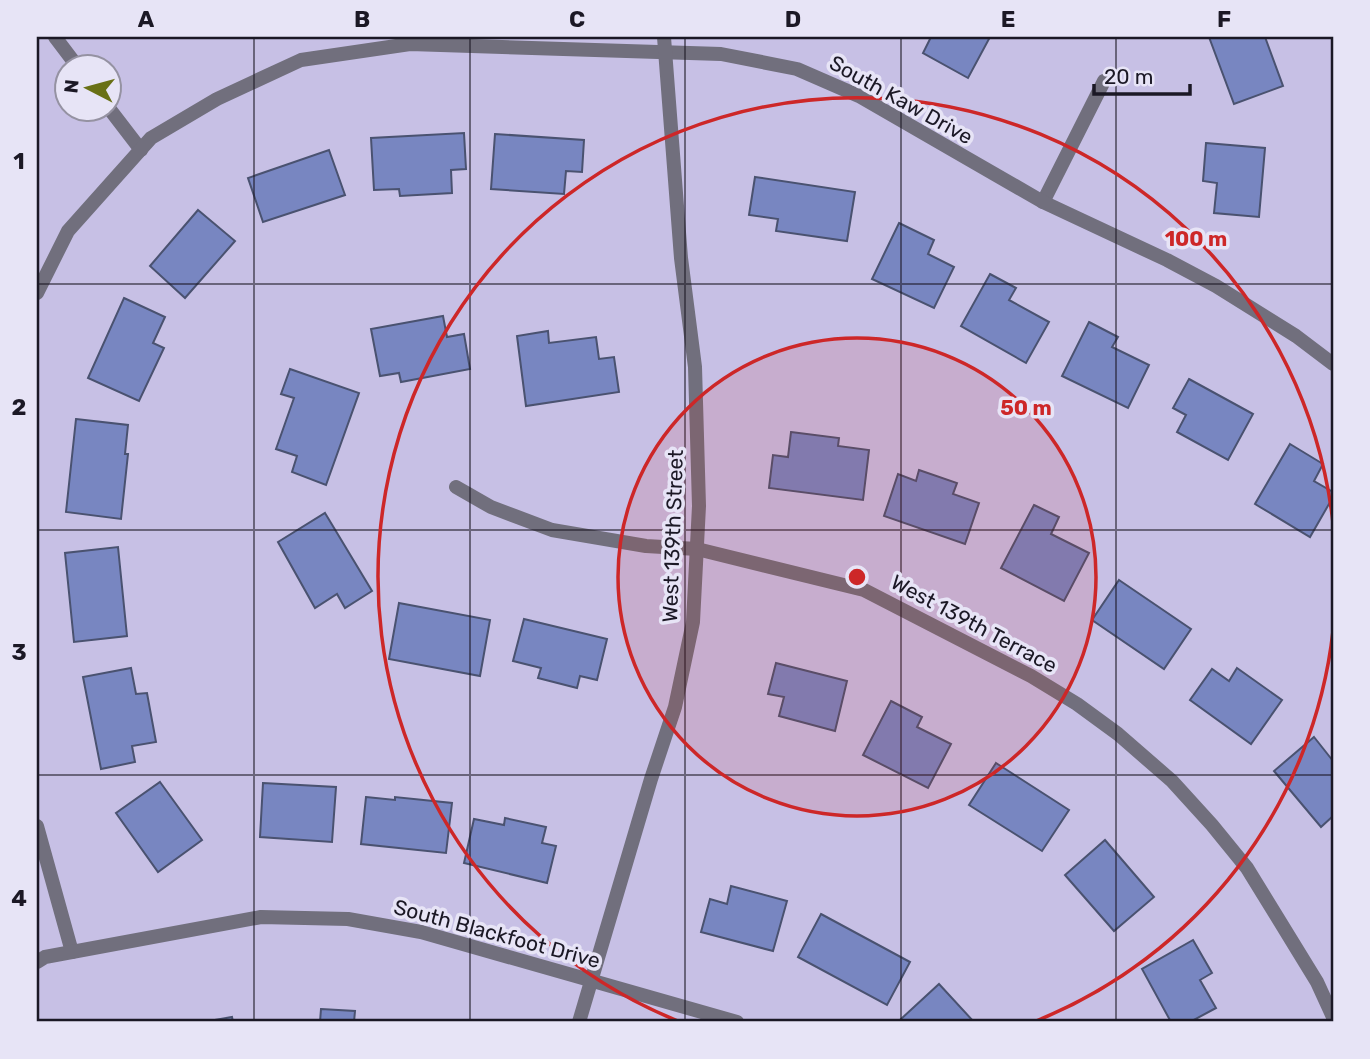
<svg xmlns="http://www.w3.org/2000/svg" width="1370" height="1059" font-family="Rubik,sans-serif">
  <style>
    .building { fill: #7886c1; stroke: #4a5270; stroke-width: 2 }
    .lines { fill: none; stroke-linecap: round; stroke-linejoin: round }
    .street { stroke: #716f7d; stroke-width: 14 }
    .grid { fill: none; stroke: #1b1825; stroke-width: 2; stroke-opacity: 0.55 }
    .ring { fill: none; stroke: #cd2728; stroke-width: 3.5 }
    .labels { text-anchor: middle; stroke-width: 7; stroke-linejoin: round; paint-order: stroke }
    .street-label { font-size: 21px; fill: #1b1825; stroke: #e7e4f6 }
    .centre { fill: #cd2728; stroke: #e7e4f6; stroke-width: 3.5 }
    .ring-label { font-size: 21px; text-anchor: middle; font-weight: bold; fill: #cd2728; stroke: #e7e4f6; stroke-width: 7; stroke-linejoin: round; paint-order: stroke }
    .neatline { fill: none; stroke: #1b1825; stroke-width: 2.5 }
    .grid-label { font-size: 23px; text-anchor: middle; font-weight: bold; fill: #1b1825 }
  </style>
  <rect width="100%" height="100%" fill="#c7c0e5"/>
  <g class="building">
    <polygon points="931,37 990,37 968,78 923,53"/>
    <polygon points="1209,37 1265,37 1283,86 1234,104"/>
    <polygon points="464,133 466,169 451,170 452,193 400,196 399,189 374,190 371,138"/>
    <polygon points="495,134 584,140 582,172 566,171 564,194 491,189"/>
    <polygon points="1206,143 1265,148 1259,217 1214,213 1217,183 1203,181"/>
    <polygon points="329,150 345,195 263,222 248,178"/>
    <polygon points="755,177 855,192 847,241 776,231 778,219 749,215"/>
    <polygon points="198,210 235,241 185,298 150,266"/>
    <polygon points="899,223 934,240 928,254 954,267 934,308 872,279"/>
    <polygon points="990,274 1016,288 1009,300 1049,322 1026,363 961,326"/>
    <polygon points="124,298 165,317 153,343 164,348 139,401 88,378"/>
    <polygon points="443,316 447,337 464,334 470,369 401,382 399,373 380,376 371,329"/>
    <polygon points="1089,322 1118,337 1112,347 1149,365 1128,408 1062,376"/>
    <polygon points="548,331 549,343 596,337 599,359 614,357 619,392 526,406 517,336"/>
    <polygon points="290,369 359,393 326,485 292,472 297,456 276,449 294,398 281,394"/>
    <polygon points="1189,379 1253,414 1228,460 1177,432 1186,415 1173,408"/>
    <polygon points="76,419 128,425 125,454 128,454 121,519 66,512"/>
    <polygon points="791,432 839,438 838,446 869,450 863,500 769,488 773,455 788,457"/>
    <polygon points="1290,444 1323,464 1314,481 1333,492 1333,497 1310,537 1255,504"/>
    <polygon points="919,470 957,483 953,494 979,503 965,544 884,516 898,474 916,481"/>
    <polygon points="1034,505 1059,517 1051,534 1089,553 1064,601 1001,568"/>
    <polygon points="325,513 372,591 345,608 337,594 315,608 278,542"/>
    <polygon points="118,547 127,636 74,642 65,553"/>
    <polygon points="1119,580 1191,629 1164,669 1092,620"/>
    <polygon points="399,603 490,620 480,676 389,659"/>
    <polygon points="524,619 607,639 597,680 580,676 577,688 538,678 541,668 513,661"/>
    <polygon points="776,663 847,681 835,731 779,716 784,697 768,694"/>
    <polygon points="131,668 136,694 147,693 156,742 132,746 135,762 101,769 83,677"/>
    <polygon points="1237,668 1282,700 1251,744 1190,700 1212,669 1229,681"/>
    <polygon points="891,701 922,717 917,727 951,744 928,788 863,755"/>
    <polygon points="1314,737 1333,761 1333,816 1321,827 1274,771"/>
    <polygon points="996,763 1069,810 1042,851 969,805"/>
    <polygon points="160,782 202,840 158,872 116,813"/>
    <polygon points="263,783 336,787 332,842 260,837"/>
    <polygon points="366,797 395,800 395,797 452,803 446,853 361,844"/>
    <polygon points="505,818 546,827 542,843 556,846 547,883 464,863 474,819 504,825"/>
    <polygon points="1105,840 1154,897 1114,931 1065,875"/>
    <polygon points="731,886 787,901 773,951 701,932 710,899 727,904"/>
    <polygon points="821,914 910,962 887,1005 798,957"/>
    <polygon points="1193,940 1212,973 1200,980 1216,1008 1190,1022 1171,1022 1142,969"/>
    <polygon points="939,984 974,1022 904,1022 901,1019"/>
    <polygon points="321,1009 355,1011 354,1022 320,1022"/>
    <polygon points="232,1017 233,1022 203,1022"/>
  </g>
  <g class="lines">
    <g class="street">
      <polyline points="55,37 77,66"/>
      <polyline points="108,107 141,150"/>
      <polyline points="1043,202 1104,81"/>
      <polyline points="37,293 68,231 151,138 217,99 301,60 410,44 721,54 797,69 859,96 1043,202 1167,260 1216,286 1296,336 1333,364"/>
      <polyline points="456,487 491,507 552,530 646,546 697,549 864,590 1031,676 1077,704 1118,734 1172,781 1212,825 1247,868 1317,982 1333,1017"/>
      <polyline points="37,826 72,952"/>
      <polyline points="37,962 45,957 261,917 348,919 421,932 737,1022"/>
      <polyline points="579,1022 651,779 675,707 693,622 699,506 695,367 681,258 664,37"/>
    </g>
  </g>
  <path class="grid" d="M254 37V1022M470 37V1022M685 37V1022M901 37V1022M1116 37V1022M37 284H1333M37 530H1333M37 775H1333"/>
  <circle cx="857" cy="577" r="239" fill="#cd2728" fill-opacity=".12"/>
  <g class="ring">
    <circle cx="857" cy="577" r="239"/>
    <path d="M1333 631A479 479 0 0 1 1036 1021M678 1021A479 479 0 1 1 1333 523"/>
  </g>
  <g class="labels">
    <g class="street-label">
      <text transform="translate(901 100) rotate(29)" y="7">South Kaw Drive</text>
      <text transform="translate(673 536) rotate(-88)" y="7">West 139th Street</text>
      <text transform="translate(974 624) rotate(28)" y="7">West 139th Terrace</text>
      <text transform="translate(497 934) rotate(15)" y="7">South Blackfoot Drive</text>
    </g>
  </g>
  <circle cx="857" cy="577" r="10" class="centre"/>
  <g class="ring-label">
    <text x="1196" y="246">100 m</text>
    <text x="1026" y="415">50 m</text>
  </g>
  <rect width="1370" height="1059" fill="none" stroke="#e7e4f6" stroke-width="77"/>
  <g transform="translate(88 88) rotate(276)"><circle r="33" fill="#e7e4f6" stroke="#9592a2" stroke-width="2"/>
  <path d="M0-5L12 26L0 18L-12 26Z" fill="#697016"/>
  <text y="-10" font-size="19" font-weight="bold" text-anchor="middle" fill="#1b1825">N</text>
  </g>
  <path d="M1094 84v10h96v-10" fill="none" stroke="#1b1825" stroke-width="3.5"/>
  <text x="1104" y="84" font-size="21" fill="#1b1825" stroke="#e7e4f6" stroke-width="5" paint-order="stroke">20 m</text>
  <rect x="38" y="38" width="1294" height="982" class="neatline"/>
  <g class="grid-label">
    <text x="146" y="27">A</text>
    <text x="362" y="27">B</text>
    <text x="577" y="27">C</text>
    <text x="793" y="27">D</text>
    <text x="1008" y="27">E</text>
    <text x="1224" y="27">F</text>
    <text x="19" y="169">1</text>
    <text x="19" y="415">2</text>
    <text x="19" y="660">3</text>
    <text x="19" y="906">4</text>
  </g>
</svg>
